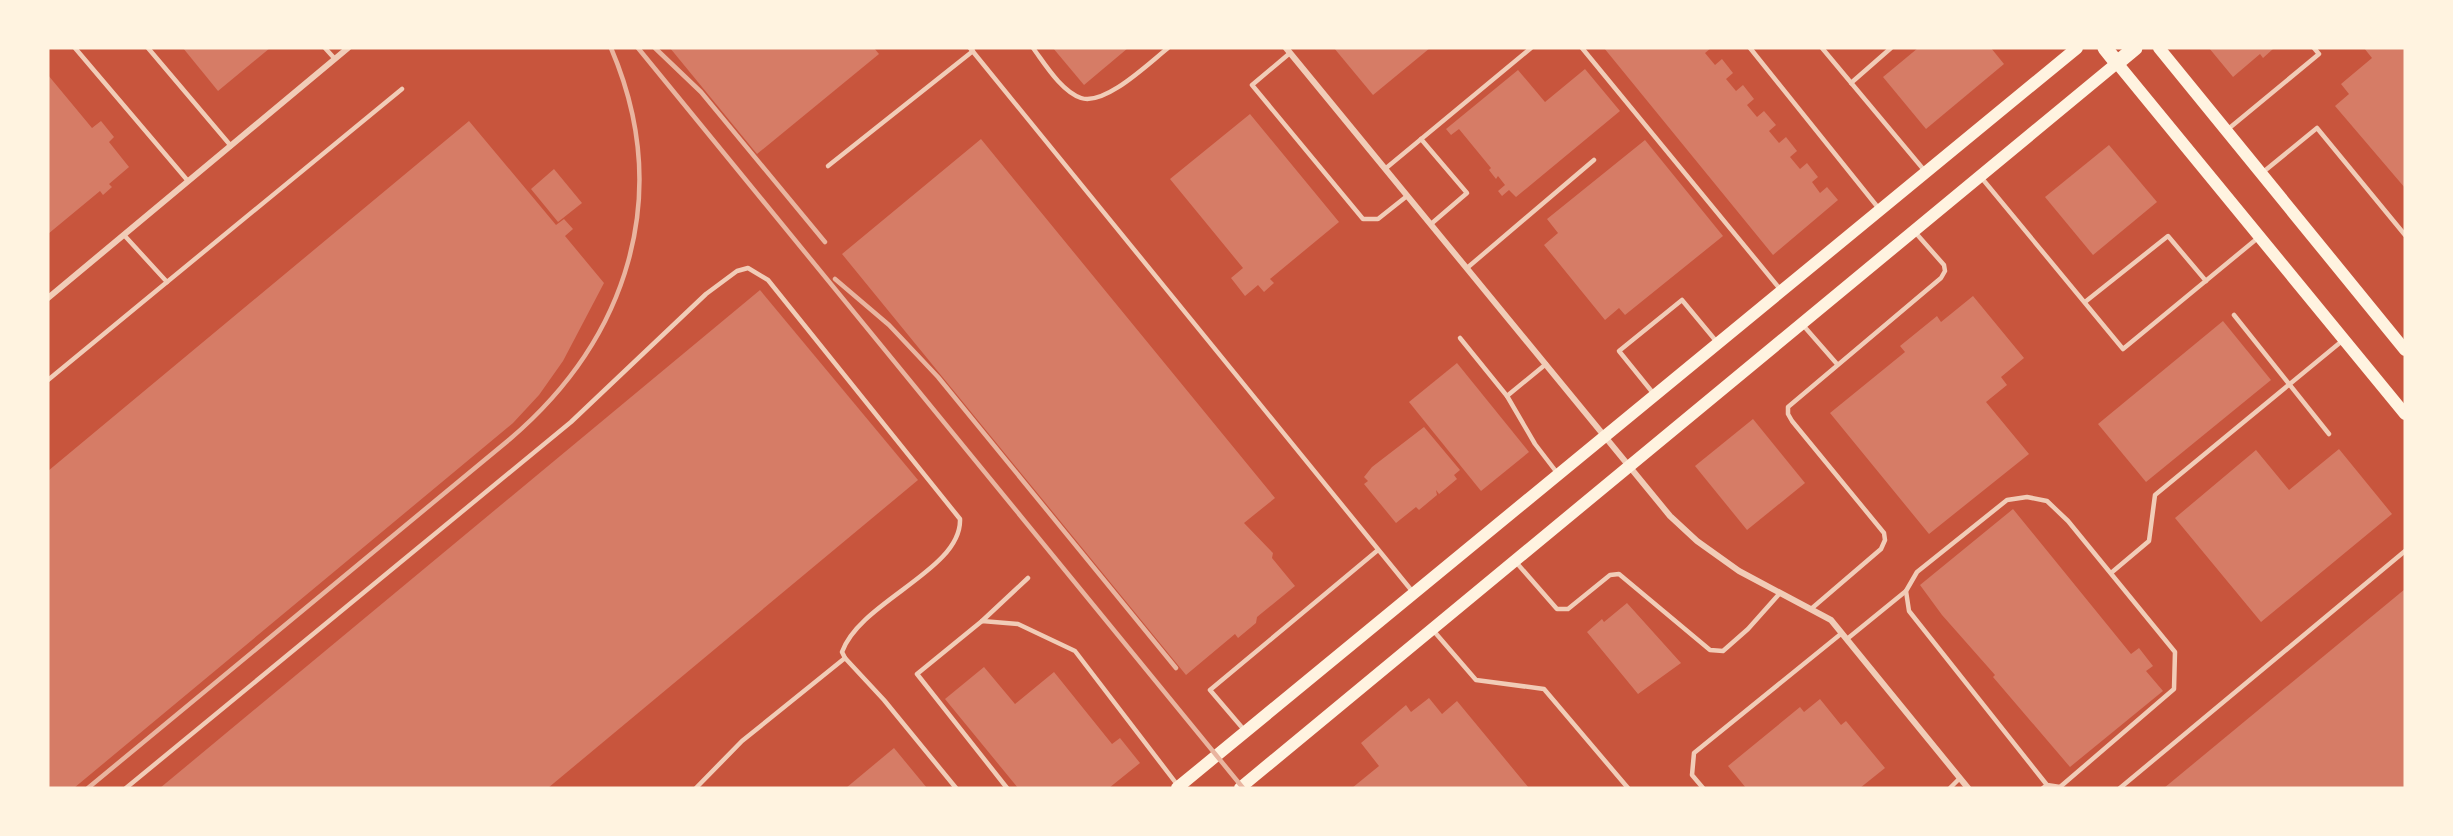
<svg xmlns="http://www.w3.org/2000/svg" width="2453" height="836" font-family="'DejaVu Sans',sans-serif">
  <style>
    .building { fill: #d67c66 }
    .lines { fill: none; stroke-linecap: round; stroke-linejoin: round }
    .service { stroke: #f1ccb7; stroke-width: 4.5 }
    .minor { stroke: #f1ccb7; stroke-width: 6 }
    .secondary { stroke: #fff3e0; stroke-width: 12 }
    .primary { stroke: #fff3e0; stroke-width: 15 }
    .rail { stroke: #e9b49f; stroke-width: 4.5 }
  </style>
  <rect width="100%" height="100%" fill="#c8553d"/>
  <g class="building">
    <polygon points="183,48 270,48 218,91"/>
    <polygon points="670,48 874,48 879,54 757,154"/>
    <polygon points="1053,48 1128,48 1084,85"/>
    <polygon points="1334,48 1430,48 1373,95"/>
    <polygon points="1604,48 1711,48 1705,53 1715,65 1722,59 1733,73 1726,79 1736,91 1743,85 1754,99 1747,105 1757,117 1764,111 1776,125 1769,131 1779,143 1786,137 1797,151 1790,157 1800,169 1807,163 1818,177 1812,182 1820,193 1827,187 1838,200 1773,255"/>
    <polygon points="1918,48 1991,48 2004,64 1926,129 1883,77"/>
    <polygon points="2209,48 2272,48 2273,49 2263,58 2260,54 2233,77"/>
    <polygon points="2364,48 2405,48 2405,188 2335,106 2349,94 2341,84 2372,58"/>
    <polygon points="1585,69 1620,111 1516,197 1509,190 1502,196 1498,191 1505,185 1498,176 1496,179 1489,170 1491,168 1459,129 1451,135 1446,129 1518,70 1545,102"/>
    <polygon points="48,75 92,128 101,121 114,137 109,142 129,167 109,184 112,187 103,195 100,191 48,234"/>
    <polygon points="1250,114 1339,222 1270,279 1274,283 1264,292 1258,285 1245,296 1231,278 1243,268 1170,179"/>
    <polygon points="469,121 556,225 564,219 573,229 565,236 604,283 563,361 539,395 513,423 74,788 48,788 48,471"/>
    <polygon points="981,139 1275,498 1244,523 1273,553 1272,558 1295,586 1257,617 1256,623 1238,638 1235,634 1186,675 842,254"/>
    <polygon points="1645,140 1723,236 1625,315 1619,308 1605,320 1544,245 1558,233 1547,219"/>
    <polygon points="2109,145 2157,202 2093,255 2045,197"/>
    <polygon points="554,169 582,203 558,222 531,189"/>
    <polygon points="760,290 918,480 548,788 160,788"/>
    <polygon points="1973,296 2024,358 2001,377 2007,385 1986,402 2029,454 1929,534 1830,413 1905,352 1900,346 1937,316 1941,322"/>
    <polygon points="2223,321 2271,380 2146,482 2098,424"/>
    <polygon points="1457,363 1529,452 1481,491 1409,402"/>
    <polygon points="1753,419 1805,483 1747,530 1695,466"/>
    <polygon points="1424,427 1460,470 1454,475 1457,479 1439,494 1436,490 1437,495 1419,510 1416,507 1396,523 1364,484 1368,481 1364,477 1372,467"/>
    <polygon points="2339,449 2392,514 2261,622 2175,518 2256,450 2289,490"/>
    <polygon points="2013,509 2131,654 2139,648 2153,666 2146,671 2163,691 2070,767 1993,677 1995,675 1942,615 1920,585"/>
    <polygon points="2405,589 2405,788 2164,788"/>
    <polygon points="1627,603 1681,663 1638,694 1587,632 1602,619 1604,622"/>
    <polygon points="984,667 1015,704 1054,672 1112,744 1120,738 1140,763 1109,788 1018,788 945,699"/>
    <polygon points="1429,698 1442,714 1457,701 1529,788 1352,788 1379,766 1361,743 1406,705 1411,712"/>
    <polygon points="1820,699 1841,725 1846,721 1885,768 1860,788 1746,788 1728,766 1800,707 1804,712"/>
    <polygon points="894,748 927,788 846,788"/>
  </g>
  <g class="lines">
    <g class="service">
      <polyline points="75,48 188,181"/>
      <polyline points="148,48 231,146"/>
      <polyline points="325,48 335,59"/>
      <polyline points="970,48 1412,591"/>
      <path d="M1033 48C1045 64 1061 91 1081 98 1105 106 1149 63 1168 48"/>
      <polyline points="1582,48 1780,289"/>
      <polyline points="1750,48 1880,210"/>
      <polyline points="1822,48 1924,170"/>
      <polyline points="1290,53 1252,85 1363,219 1378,219 1407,196"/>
      <polyline points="1851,83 1891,48"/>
      <polyline points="2227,130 2319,54 2314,48"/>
      <polyline points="1421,139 1467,193 1431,224"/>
      <polyline points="828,166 973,51"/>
      <polyline points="1385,169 1531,48"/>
      <polyline points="2262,173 2317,128 2405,235"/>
      <polyline points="1980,176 2123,349 2259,237"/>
      <polyline points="1467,268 1594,160"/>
      <polyline points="167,282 402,89"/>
      <polyline points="2085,302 2168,236 2206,281"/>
      <polyline points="2234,315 2329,434"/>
      <polyline points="1802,324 1837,364"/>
      <polyline points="1460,338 1507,396"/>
      <polyline points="1546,364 1507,396 1535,444 1558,474"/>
      <polyline points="48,380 167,282 124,235"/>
      <polyline points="1653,393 1619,351 1682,300 1716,341"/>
      <polyline points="1515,561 1557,609 1568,609 1610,575 1619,574 1710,650 1723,651 1748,629 1780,593"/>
      <polyline points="2111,573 2149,541 2155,495 2342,341"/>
      <polyline points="1811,609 1881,549 1885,540 1884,533 1792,421 1788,414 1788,407 1941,278 1945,271 1944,265 1914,231"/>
      <polyline points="982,621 1028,578"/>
      <polyline points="1432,629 1476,680 1544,689 1628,788"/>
      <polyline points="1847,639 1906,591"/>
      <polyline points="1245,731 1210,690 1378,550"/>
      <path d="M126 788 571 422 706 294 737 271 748 268 768 280 960 519C962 570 860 601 842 652L845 658"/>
      <polyline points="696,788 742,741 845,658 884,700 956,788"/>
      <polyline points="1007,788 917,674 982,621 1018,624 1075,651 1179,787"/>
      <polyline points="1703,788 1692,775 1694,753 1842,633"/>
      <polyline points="1950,788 1960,778"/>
      <polyline points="2043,788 2047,785 2060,787 2174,689 2175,652 2068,521 2047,501 2027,497 2007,500 1917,572 1906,591 1909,611 2047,785"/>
      <polyline points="2120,788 2405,551"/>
    </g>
    <g class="minor">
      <polyline points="1286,48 1670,516 1697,541 1739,571 1831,620 1968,788"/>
      <polyline points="48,298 348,48"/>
    </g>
    <g class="secondary">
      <polyline points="2159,48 2405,350"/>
      <polyline points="1177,788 2077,48"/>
      <polyline points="1240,788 2117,63 2405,414"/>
    </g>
    <polyline class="primary" points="2105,48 2117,63 2135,48"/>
    <g class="rail">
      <polyline points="638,48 1243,788"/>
      <polyline points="655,48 701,92 825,242"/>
      <polyline points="835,279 889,325 938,377 1176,668"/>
      <path d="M88 788 510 439C628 338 674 195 611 48"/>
    </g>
  </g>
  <rect width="2453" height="836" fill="none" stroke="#fff3e0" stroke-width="99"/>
</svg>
